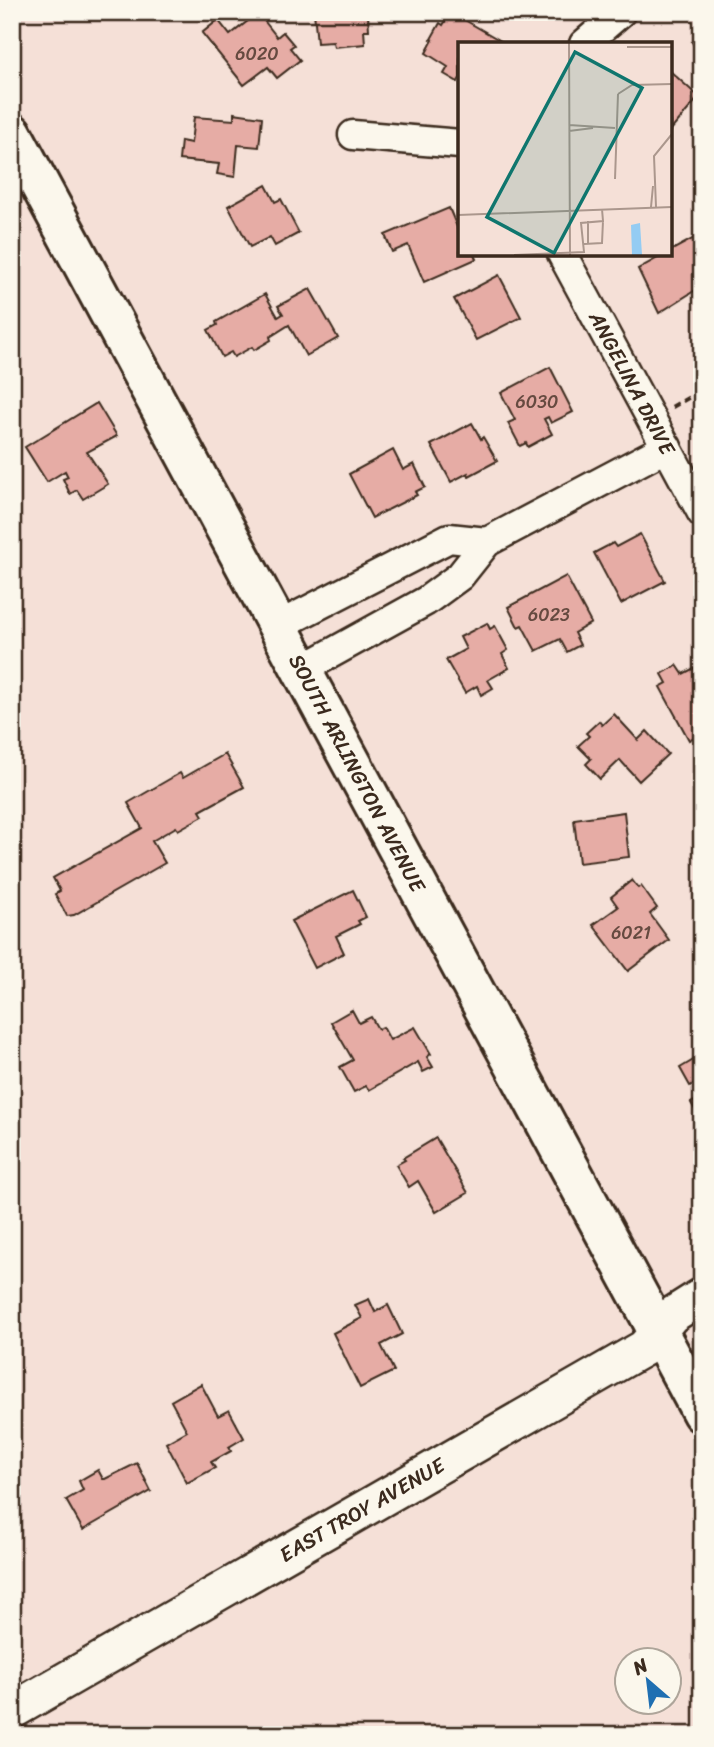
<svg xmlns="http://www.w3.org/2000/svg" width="714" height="1747" font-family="Sriracha,sans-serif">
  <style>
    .building { fill: #e6aca5; stroke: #3b2a1e; stroke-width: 2 }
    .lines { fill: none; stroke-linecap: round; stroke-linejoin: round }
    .minor-casing { stroke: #3b2a1e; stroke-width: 33 }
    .tertiary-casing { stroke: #3b2a1e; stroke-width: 40 }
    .secondary-casing { stroke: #3b2a1e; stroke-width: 44 }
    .path { stroke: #3b2a1e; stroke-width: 4.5; stroke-dasharray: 7 5; stroke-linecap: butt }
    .minor { stroke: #fbf7ec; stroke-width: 28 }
    .tertiary { stroke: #fbf7ec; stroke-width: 35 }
    .secondary { stroke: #fbf7ec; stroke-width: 38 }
    .labels { text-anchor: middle; stroke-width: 7; stroke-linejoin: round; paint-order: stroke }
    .number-label { font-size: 18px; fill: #664a40 }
    .street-label { font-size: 21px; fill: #3b2a1e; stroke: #fbf7ec }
    .inset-road { fill: none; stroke: #ab978d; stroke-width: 2 }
    .view { fill: #0f766e; fill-opacity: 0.15; stroke: #0f766e; stroke-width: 3.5 }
    .inset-edge { fill: none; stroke: #3b2a1e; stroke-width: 3.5 }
  </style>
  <rect width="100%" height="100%" fill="#f5e0d7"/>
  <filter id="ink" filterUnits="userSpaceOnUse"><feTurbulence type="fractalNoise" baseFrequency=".0143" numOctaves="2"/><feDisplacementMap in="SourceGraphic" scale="14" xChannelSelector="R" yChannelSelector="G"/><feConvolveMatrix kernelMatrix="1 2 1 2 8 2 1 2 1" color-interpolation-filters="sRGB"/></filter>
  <g filter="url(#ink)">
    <g class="building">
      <polygon points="314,12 362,12 362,15 368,15 369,30 364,30 365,44 334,47 333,42 317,43"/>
      <polygon points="451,12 506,44 460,44 460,78 458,82 444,74 448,67 426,53 433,40 431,39 440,23 443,25"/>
      <polygon points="258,13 277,37 283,32 294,45 290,48 300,60 277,78 268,67 244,85 202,33 218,20 230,35"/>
      <polygon points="702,37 702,60 692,42"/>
      <polygon points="670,71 699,97 670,131"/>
      <polygon points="234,113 262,117 259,147 238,145 235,177 217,174 219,164 179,160 181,141 191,143 194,117 234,120"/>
      <polygon points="266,185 275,202 281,199 299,233 275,246 270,237 250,247 228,206"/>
      <polygon points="449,208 460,234 460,254 474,254 476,259 424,282 408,245 392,252 385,235"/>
      <polygon points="696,237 702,248 702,286 659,313 638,269 665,254 670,254 670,251"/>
      <polygon points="499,275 521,317 476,340 454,299"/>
      <polygon points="310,289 338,338 306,356 289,325 270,337 271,340 254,350 252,347 234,357 231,352 222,357 208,330 217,325 216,322 265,294 278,317 283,314 278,306"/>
      <polygon points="550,367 573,412 551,423 548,417 544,419 552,434 528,447 526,443 520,446 508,423 515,420 501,393"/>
      <polygon points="97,403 117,436 87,452 108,484 83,499 77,490 70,494 63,479 68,477 65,471 47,482 25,447"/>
      <polygon points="472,423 481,439 483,437 497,461 469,476 468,473 451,482 431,445"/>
      <polygon points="393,450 403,470 414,464 425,487 415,492 417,495 372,518 349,474"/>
      <polygon points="640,534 665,581 621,604 594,553 613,543 616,547"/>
      <polygon points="566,576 591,623 574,633 580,645 567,652 560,639 536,651 522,625 518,627 508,607"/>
      <polygon points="487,623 490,629 495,626 508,650 502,654 509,668 488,680 493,688 481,695 477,686 465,693 446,660 466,649 460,637"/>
      <polygon points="702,664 702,732 689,740 660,687 667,683 662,674 677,665 683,674"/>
      <polygon points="614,714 638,740 647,731 668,754 639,781 620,760 600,779 586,764 591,759 578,746 589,736 586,733 599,721 602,725"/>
      <polygon points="225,754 244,787 200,811 203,816 178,830 176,827 152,841 165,863 74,915 67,916 55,894 60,891 53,878 142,828 128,803 180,773 183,778"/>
      <polygon points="624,812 629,857 579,863 574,819"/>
      <polygon points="632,880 638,888 641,886 657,908 650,914 669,940 628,971 593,925 618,907 611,897"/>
      <polygon points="353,890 366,917 358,921 360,924 336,936 344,953 315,968 291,921"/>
      <polygon points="352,1010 359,1023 371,1017 378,1029 383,1027 390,1040 415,1027 431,1054 427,1057 433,1067 423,1072 418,1062 369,1090 366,1086 354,1092 340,1067 353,1060 331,1022"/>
      <polygon points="702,1055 702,1090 697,1082 690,1086 680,1068"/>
      <polygon points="702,1097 702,1122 691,1103"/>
      <polygon points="436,1138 468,1193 436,1212 418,1181 409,1187 396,1165 405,1160 403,1158"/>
      <polygon points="369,1299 375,1312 388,1305 402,1334 381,1345 394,1371 360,1388 333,1333 362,1318 355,1305"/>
      <polygon points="201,1384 218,1416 229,1410 244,1438 229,1447 231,1451 211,1462 215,1468 187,1483 166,1443 187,1431 171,1401"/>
      <polygon points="137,1463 151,1491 83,1530 66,1500 83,1490 79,1481 98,1470 103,1479 105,1479"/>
    </g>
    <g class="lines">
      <defs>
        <g id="minor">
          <polyline points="584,44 621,12"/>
          <polyline points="353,135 460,144"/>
          <polyline points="562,254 702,513"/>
          <polyline points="278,626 449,538 487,542"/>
          <polyline points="301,670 426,601 460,576 487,542 667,447"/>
        </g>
        <polyline id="tertiary" points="12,1711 644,1348 672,1315 702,1296"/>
        <polyline id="secondary" points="12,133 702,1413"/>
      </defs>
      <use href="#minor" class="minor-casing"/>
      <use href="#tertiary" class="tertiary-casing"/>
      <use href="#secondary" class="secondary-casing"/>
      <polyline class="path" points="672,407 702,390"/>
      <use href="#minor" class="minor"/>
      <use href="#tertiary" class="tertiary"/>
      <use href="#secondary" class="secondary"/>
    </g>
  </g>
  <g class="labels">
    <g class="number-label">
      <text x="257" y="60">6020</text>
      <text x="537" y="408">6030</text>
      <text x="549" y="621">6023</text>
      <text x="631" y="939">6021</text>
    </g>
    <g class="street-label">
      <text transform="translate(632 383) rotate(62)" y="7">ANGELINA DRIVE</text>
      <text transform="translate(357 773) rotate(62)" y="7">SOUTH ARLINGTON AVENUE</text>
      <text transform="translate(362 1510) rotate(-30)" y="7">EAST TROY AVENUE</text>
    </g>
  </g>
  <g transform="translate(458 42)">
    <rect width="214" height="214" fill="#f5e0d7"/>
    <path d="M182 181 184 213H174L173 183Z" fill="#94ccf3"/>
    <path class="inset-road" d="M111 0 112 213M169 5H214M160 52 174 43 214 42M111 83 157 86M111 89 135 86M157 137 160 52M193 165 195 144M198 165 196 114 214 92M0 173 214 165M130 179V202M126 202 144 201 145 179M56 213 126 210 123 181 145 179 144 167"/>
    <path class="view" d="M117 10 184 46 96 211 29 175Z"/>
    <rect width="214" height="214" class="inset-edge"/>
  </g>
  <rect width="714" height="1747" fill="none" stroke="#fbf7ec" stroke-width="42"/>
  <rect x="21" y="21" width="672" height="1705" fill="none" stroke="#3b2a1e" stroke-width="2.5" filter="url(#ink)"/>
  <g transform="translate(648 1681) rotate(332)"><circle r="33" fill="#fbf7ec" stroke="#aea59a" stroke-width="2"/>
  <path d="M0-5L12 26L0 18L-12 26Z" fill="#1f6fb2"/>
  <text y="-10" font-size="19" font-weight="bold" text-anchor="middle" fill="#3b2a1e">N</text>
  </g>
</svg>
